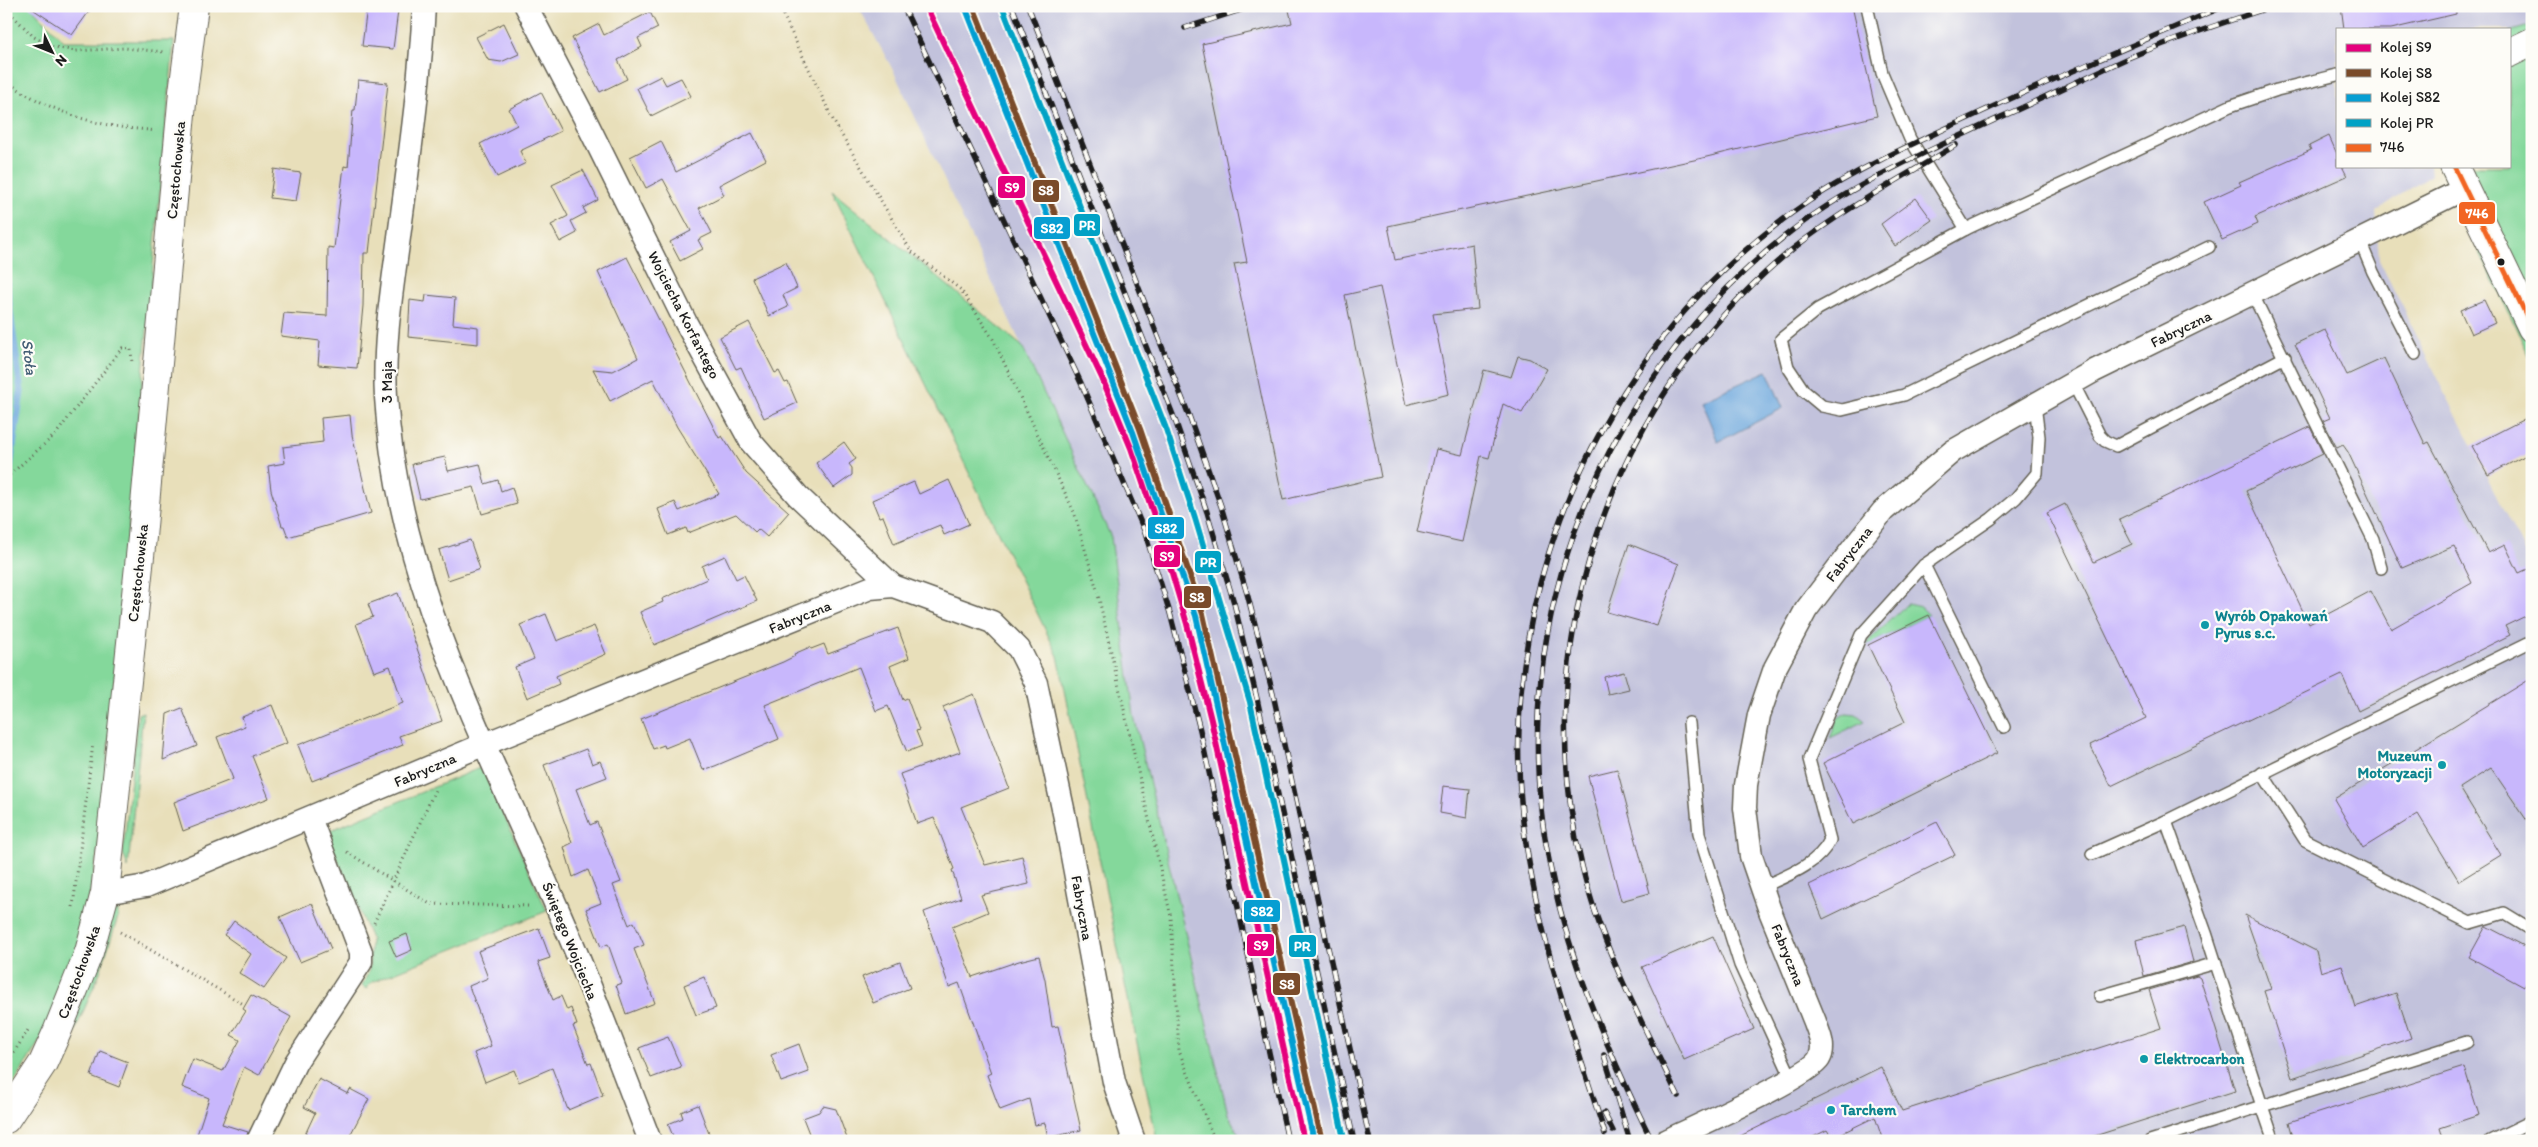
<svg xmlns="http://www.w3.org/2000/svg" width="2538" height="1147" font-family="Itim,sans-serif">
  <style>
    .industrial { fill: #c2c2dc }
    .green { fill: #84d89b; stroke: #507a5c }
    .water { fill: #6da7dd; stroke: #44627c }
    .lines { fill: none; stroke-linecap: round; stroke-linejoin: round }
    .stream { stroke: #6da7dd; stroke-width: 7 }
    .building { fill: #c8b7fc }
    .service-casing { stroke: #636053; stroke-width: 14 }
    .minor-casing { stroke: #636053; stroke-width: 25 }
    .tertiary-casing { stroke: #636053; stroke-width: 30 }
    .path { stroke: #636053; stroke-width: 3; stroke-dasharray: 1 4; stroke-linecap: butt }
    .service { stroke: #fff; stroke-width: 11 }
    .minor { stroke: #fff; stroke-width: 22 }
    .tertiary { stroke: #fff; stroke-width: 28 }
    .rail-casing { stroke: #1c1c1c; stroke-width: 5.5 }
    .rail { stroke: #fdfcf7; stroke-width: 4; stroke-dasharray: 11; stroke-linecap: butt }
    .bus-1-casing { stroke: #fdfcf7; stroke-width: 9 }
    .bus-1 { stroke: #f26522; stroke-width: 5 }
    .rail-1-casing { stroke: #fdfcf7; stroke-width: 10 }
    .rail-2-casing { stroke: #fdfcf7; stroke-width: 10 }
    .rail-3-casing { stroke: #fdfcf7; stroke-width: 10 }
    .rail-4-casing { stroke: #fdfcf7; stroke-width: 10 }
    .rail-1 { stroke: #e5007d; stroke-width: 6 }
    .rail-2 { stroke: #7a4b2a; stroke-width: 6 }
    .rail-3 { stroke: #069ed2; stroke-width: 6 }
    .rail-4 { stroke: #01a2c5; stroke-width: 6 }
    .bus-dot { fill: #1c1c1c; stroke: #fdfcf7; stroke-width: 2 }
    .culture-dot { fill: #0f9aa8; stroke: #fdfcf7; stroke-width: 2 }
    .labels { text-anchor: middle; stroke-width: 4.5; stroke-linejoin: round; paint-order: stroke }
    .street-label { font-size: 15px; fill: #1c1c1c; stroke: #fdfcf7 }
    .culture-label { font-size: 15px; font-weight: bold; fill: #0d838f; stroke: #fdfcf7; text-anchor: start }
    .water-label { font-size: 16px; font-style: italic; fill: #405b73; stroke: #fdfcf7 }
    .line-badge { stroke: #fdfcf7; stroke-width: 2 }
    .badge-label { font-size: 14px; text-anchor: middle; font-weight: bold; fill: #fff }
  </style>
  <rect width="100%" height="100%" fill="#fdfcf7"/>
  <filter id="ink" filterUnits="userSpaceOnUse"><feTurbulence type="fractalNoise" baseFrequency=".02" numOctaves="2"/><feDisplacementMap in="SourceGraphic" scale="10" xChannelSelector="R" yChannelSelector="G"/><feConvolveMatrix kernelMatrix="1 2 1 2 8 2 1 2 1" color-interpolation-filters="sRGB"/></filter>
  <filter id="wash" filterUnits="userSpaceOnUse"><feTurbulence type="fractalNoise" baseFrequency=".0096" numOctaves="4" result="noise"/><feDisplacementMap in="SourceGraphic" scale="20" xChannelSelector="R" yChannelSelector="G"/><feGaussianBlur stdDeviation="1.12" result="paint"/><feColorMatrix in="noise" values="0 0 0 0 0 0 0 0 0 0 0 0 0 0 0 0 0 1.4 0 .05"/><feComposite in="paint" operator="in"/></filter>
  <g filter="url(#wash)">
    <rect width="100%" height="100%" fill="#e8dfba"/>
    <polygon class="industrial" points="858,6 2532,6 2532,274 2509,166 2509,29 2337,29 2337,166 2430,166 2431,175 2376,211 2379,260 2532,567 2532,1141 1242,1141 1228,1114 1134,716 1111,537 894,72"/>
    <g class="green">
      <polygon points="6,6 30,6 64,41 174,41 99,844 82,936 49,1026 6,1096 6,441 12,393 6,363"/>
      <polygon points="2532,25 2532,362 2439,166 2509,166 2509,32"/>
      <polygon points="832,191 1022,346 1111,537 1134,716 1228,1114 1242,1141 1157,1141 1058,656"/>
      <polygon points="1907,604 1921,607 1929,615 1868,645 1867,642"/>
      <polygon points="143,712 128,868 123,853 138,714"/>
      <polygon points="1846,713 1856,714 1865,721 1830,738 1838,718"/>
      <polygon points="482,767 547,911 372,982 366,989 362,986 369,971 371,939 326,832"/>
      <polygon points="118,909 118,917 100,972 75,1031 71,1033 70,1032 113,913"/>
      <polygon points="64,1049 51,1079 51,1083 22,1124 19,1123"/>
    </g>
    <polygon class="water" points="1767,371 1783,408 1718,442 1701,401"/>
    <g class="lines">
      <polyline class="stream" points="6,283 21,392 6,494"/>
    </g>
    <g id="blocks">
      <g class="building">
        <polygon points="28,6 93,6 72,35"/>
        <polygon points="1288,6 1852,6 1877,116 1694,160 1388,226 1395,260 1472,244 1478,309 1433,314 1449,394 1406,405 1380,287 1345,295 1381,477 1283,500 1234,264 1247,262 1202,44 1292,23"/>
        <polygon points="2341,6 2456,6 2456,14 2391,29 2344,29"/>
        <polygon points="367,7 398,11 393,49 362,46"/>
        <polygon points="650,12 658,28 638,38 642,47 618,60 627,79 600,92 572,38 599,24 604,35"/>
        <polygon points="504,23 519,54 501,62 488,60 476,37"/>
        <polygon points="661,76 666,85 681,78 691,96 651,116 637,88"/>
        <polygon points="358,80 388,83 369,253 364,253 363,306 357,368 318,365 320,341 281,336 284,313 327,316 328,247 334,248 344,166 348,167 353,110 355,110"/>
        <polygon points="541,92 561,131 520,151 526,163 497,177 480,144 517,125 509,109"/>
        <polygon points="752,133 766,160 719,185 724,195 699,208 712,233 698,240 703,249 680,261 670,242 691,231 663,179 646,188 630,157 661,141 676,172"/>
        <polygon points="2329,136 2337,154 2337,166 2342,166 2347,176 2255,217 2258,224 2222,240 2204,202 2241,185 2239,182 2311,150 2309,146"/>
        <polygon points="274,169 301,173 296,201 270,198"/>
        <polygon points="583,170 598,200 583,208 586,213 571,221 577,233 560,242 551,225 568,216 552,185"/>
        <polygon points="1916,198 1932,220 1895,246 1881,224"/>
        <polygon points="627,257 719,438 722,436 746,473 789,512 767,537 758,529 755,532 736,514 688,533 686,528 668,535 658,509 675,502 679,511 719,494 677,427 653,379 610,401 593,369 613,371 638,358 598,272"/>
        <polygon points="786,262 797,288 783,295 788,307 769,316 752,278"/>
        <polygon points="426,295 455,298 453,324 478,327 478,344 408,337 410,300 425,302"/>
        <polygon points="2484,300 2495,323 2471,334 2460,310"/>
        <polygon points="749,322 775,373 779,371 785,383 788,382 797,403 764,418 741,367 736,369 720,337"/>
        <polygon points="2325,330 2347,375 2384,358 2425,444 2429,442 2488,553 2505,545 2519,573 2532,567 2532,613 2505,626 2510,635 2358,711 2342,675 2111,786 2090,745 2146,718 2047,513 2065,504 2094,562 2132,544 2119,519 2310,427 2323,454 2246,491 2309,624 2371,591 2391,629 2472,583 2454,546 2402,568 2348,452 2343,445 2337,448 2323,421 2330,418 2295,344"/>
        <polygon points="1518,356 1530,359 1547,369 1522,413 1503,404 1489,458 1481,456 1462,542 1417,532 1436,449 1462,455 1484,370 1511,377"/>
        <polygon points="350,415 352,435 371,513 288,537 284,526 282,526 271,490 268,466 285,463 283,447 323,442 321,418"/>
        <polygon points="2532,415 2532,452 2488,475 2472,446"/>
        <polygon points="844,442 856,459 849,464 852,468 852,475 834,488 816,463"/>
        <polygon points="445,457 448,471 480,464 485,484 498,480 501,491 512,487 517,504 482,514 474,487 420,499 412,464"/>
        <polygon points="949,480 969,524 944,535 940,525 894,544 883,516 879,517 872,500 914,482 919,494"/>
        <polygon points="470,540 480,569 448,580 439,550"/>
        <polygon points="1629,544 1679,564 1657,626 1607,612"/>
        <polygon points="725,556 736,579 744,575 757,601 654,645 640,612 663,602 662,599 707,579 702,566"/>
        <polygon points="398,593 442,721 399,736 403,745 312,781 298,745 403,703 390,666 374,672 356,624 373,617 368,604"/>
        <polygon points="546,614 557,641 594,626 606,654 556,676 559,684 527,698 515,667 534,659 520,625"/>
        <polygon points="1929,615 1997,753 1853,824 1823,763 1905,722 1868,645"/>
        <polygon points="898,628 909,658 890,666 903,700 907,698 919,730 916,731 922,746 907,752 888,706 876,711 859,667 765,705 779,739 715,766 703,770 690,738 665,748 664,745 653,749 641,719 783,662 795,656 794,654 810,647 811,649 824,644 828,654"/>
        <polygon points="1624,672 1629,689 1608,694 1604,677"/>
        <polygon points="2532,678 2532,828 2491,768 2460,788 2501,855 2459,881 2418,814 2363,848 2334,799"/>
        <polygon points="974,694 1009,788 961,807 985,865 1022,856 1029,884 981,895 988,912 952,927 972,977 1019,961 1039,956 1045,980 1052,1027 1058,1026 1081,1130 1048,1138 1045,1123 1035,1125 1029,1099 1000,1110 987,1075 991,1073 959,983 949,987 924,912 961,898 952,870 954,869 934,818 917,824 900,774 960,752 943,707"/>
        <polygon points="272,705 287,743 252,756 269,798 183,831 174,802 233,779 217,737 245,726 242,717"/>
        <polygon points="182,708 197,746 163,760 167,714"/>
        <polygon points="586,749 592,764 600,761 607,777 576,789 590,825 597,822 621,882 613,885 629,925 634,922 644,945 634,949 655,1003 626,1014 616,985 622,983 608,944 601,947 586,909 601,903 588,870 573,877 564,847 572,843 544,765"/>
        <polygon points="1617,769 1650,893 1621,901 1588,776"/>
        <polygon points="1443,786 1470,789 1467,818 1440,813"/>
        <polygon points="1937,822 1955,855 1823,919 1809,885"/>
        <polygon points="312,903 331,949 300,962 280,917"/>
        <polygon points="2245,915 2316,951 2321,972 2342,965 2355,1007 2396,993 2411,1038 2292,1078 2264,991 2271,989"/>
        <polygon points="234,921 286,958 264,989 239,973 251,954 224,935"/>
        <polygon points="2486,926 2532,950 2532,973 2524,987 2469,957"/>
        <polygon points="2184,927 2193,962 2144,976 2136,940"/>
        <polygon points="539,928 550,958 538,962 553,1000 561,996 567,1010 571,1008 577,1025 573,1026 588,1064 591,1063 603,1095 568,1110 552,1068 519,1082 514,1070 485,1082 474,1053 491,1046 469,986 488,978 478,951"/>
        <polygon points="407,934 412,950 396,957 389,941"/>
        <polygon points="1713,936 1754,1029 1684,1060 1642,967"/>
        <polygon points="900,962 910,988 873,1003 862,977"/>
        <polygon points="2197,976 2200,978 2235,1091 2079,1141 1883,1141 1875,1117 1832,1138 1827,1130 1805,1141 1730,1141 1881,1067 1902,1111 2161,1028 2149,990"/>
        <polygon points="704,977 716,1008 696,1015 684,985"/>
        <polygon points="251,995 291,1017 259,1075 244,1067 222,1124 248,1132 245,1141 195,1141 209,1098 182,1087 186,1076 193,1059 223,1071 240,1040 231,1035 246,1011 243,1009"/>
        <polygon points="668,1037 681,1067 651,1078 639,1048"/>
        <polygon points="799,1044 809,1072 781,1082 771,1055"/>
        <polygon points="100,1051 128,1062 119,1087 91,1076"/>
        <polygon points="2464,1067 2479,1115 2440,1128 2444,1141 2294,1141 2289,1122"/>
        <polygon points="319,1079 348,1094 350,1089 369,1099 347,1141 302,1141 315,1113 304,1107"/>
        <polygon points="698,1105 710,1136 699,1141 675,1141 668,1124 683,1118 681,1112"/>
        <polygon points="823,1106 836,1109 848,1141 812,1141 803,1118 819,1112"/>
      </g>
    </g>
  </g>
  <g filter="url(#ink)">
    <use href="#blocks" fill-opacity="0" stroke="#636053" stroke-width="1"/>
    <g class="lines">
      <defs>
        <g id="service">
          <polyline points="1867,6 1882,73 1910,139 1966,229"/>
          <polyline points="2360,241 2373,272 2415,354"/>
          <polyline points="2209,247 1904,395 1842,410 1822,406 1804,391 1788,367 1781,339 1818,309 1966,229 2230,106 2277,90 2337,75"/>
          <polyline points="2252,293 2373,539 2381,568"/>
          <polyline points="2073,383 2100,436 2105,441 2116,446 2285,357"/>
          <polyline points="1924,565 2004,727"/>
          <polyline points="1689,723 1699,834 1740,965 1792,1079"/>
          <polyline points="2262,773 2305,840 2470,923 2504,913 2532,930"/>
          <polyline points="2166,821 2206,933 2262,1106 2467,1042"/>
          <polyline points="2092,854 2166,821 2532,641"/>
          <path d="M1762 887C1786 876 1818 865 1830 840L1809 759 1861 635 1924 565 1991 519 2016 498 2037 473 2039 437 2035 405"/>
          <polyline points="2100,996 2216,963"/>
          <polyline points="2150,1141 2262,1106 2274,1141"/>
          <polyline points="2490,1141 2532,1121"/>
        </g>
        <g id="minor">
          <path d="M424 6C420 84 409 160 399 237 392 289 383 345 386 397 397 579 484 739 555 903 590 981 619 1061 650 1141"/>
          <polyline points="526,6 584,117 686,323 751,442 798,496 893,586"/>
          <polyline points="105,893 146,886 485,744 870,588 893,586 992,622 1019,649 1036,683 1065,818 1114,1082 1134,1141"/>
          <polyline points="258,1141 296,1062 361,962 361,952 310,818"/>
          <path d="M1666 1141C1690 1129 1810 1076 1819 1059 1826 1047 1819 1034 1815 1022L1770 911 1751 856 1745 808 1746 785 1759 715 1775 668 1806 610 1854 547 1883 511 1953 451 2094 371 2464 189"/>
        </g>
        <g id="tertiary">
          <polyline points="2509,53 2532,42"/>
          <polyline points="2454,166 2532,328"/>
          <polyline points="6,1119 43,1063 57,1032 89,952 105,893 142,537 183,92 194,6"/>
        </g>
      </defs>
      <use href="#service" class="service-casing"/>
      <use href="#minor" class="minor-casing"/>
      <use href="#tertiary" class="tertiary-casing"/>
      <g class="path">
        <polyline points="779,6 834,122 911,251 961,290 993,339 1074,512 1097,590 1171,917 1179,1051 1215,1141"/>
        <polyline points="6,9 34,37 53,47 76,51 124,48 165,52"/>
        <path d="M6 81C40 105 79 121 120 127 132 129 144 129 155 131"/>
        <polyline points="6,478 56,434 122,348 131,349 132,363"/>
        <polyline points="347,852 430,904 531,906"/>
        <polyline points="73,907 93,744"/>
        <polyline points="374,923 435,790"/>
        <polyline points="120,932 245,1005"/>
        <polyline points="6,1065 28,1030"/>
      </g>
      <use href="#service" class="service"/>
      <use href="#minor" class="minor"/>
      <use href="#tertiary" class="tertiary"/>
      <defs>
        <g id="rail">
          <polyline points="903,6 1081,383 1144,530 1170,613 1200,730 1288,1141"/>
          <polyline points="1012,6 1175,420 1207,512 1234,603 1257,699 1354,1141"/>
          <polyline points="1028,6 1188,413 1221,506 1248,597 1273,694 1370,1141"/>
          <polyline points="1185,28 1253,6"/>
          <polyline points="1604,1055 1630,1141"/>
          <path d="M1678 1096C1642 1022 1601 947 1582 866 1529 651 1606 419 1767 271 1822 220 1892 184 1956 145"/>
          <polyline points="1604,1113 1613,1131"/>
          <path d="M1605 1134C1571 1029 1534 924 1522 813 1497 576 1611 335 1809 201 1857 169 1910 145 1962 121 2049 80 2137 43 2225 6"/>
          <path d="M1652 1141C1606 1047 1565 953 1547 850 1505 620 1604 381 1785 236 1850 184 1926 152 2001 117 2044 98 2086 77 2128 58 2176 38 2225 22 2274 6"/>
        </g>
      </defs>
      <use href="#rail" class="rail-casing"/>
      <use href="#rail" class="rail"/>
      <defs>
        <polyline id="bus-1" points="2454,166 2532,327"/>
      </defs>
      <use href="#bus-1" class="bus-1-casing"/>
      <use href="#bus-1" class="bus-1"/>
      <defs>
        <polyline id="rail-1" points="926,6 1102,378 1131,448 1161,536 1187,624 1211,720 1304,1141"/>
        <polyline id="rail-2" points="973,6 1140,429 1203,614 1322,1141"/>
        <polyline id="rail-3" points="966,9 1133,432 1196,616 1314,1141"/>
        <polyline id="rail-4" points="1002,6 1165,426 1195,518 1250,702 1344,1139"/>
      </defs>
      <use href="#rail-1" class="rail-1-casing"/>
      <use href="#rail-2" class="rail-2-casing"/>
      <use href="#rail-3" class="rail-3-casing"/>
      <use href="#rail-4" class="rail-4-casing"/>
      <use href="#rail-1" class="rail-1"/>
      <use href="#rail-2" class="rail-2"/>
      <use href="#rail-3" class="rail-3"/>
      <use href="#rail-4" class="rail-4"/>
    </g>
  </g>
  <circle class="bus-dot" cx="2501" cy="262" r="4.5"/>
  <g class="culture-dot">
    <circle cx="2205" cy="625" r="5"/>
    <circle cx="2442" cy="765" r="5"/>
    <circle cx="2144" cy="1059" r="5"/>
    <circle cx="1831" cy="1110" r="5"/>
  </g>
  <g class="labels">
    <g class="street-label">
      <text transform="translate(176 170) rotate(-85)" y="5">Częstochowska</text>
      <text transform="translate(684 315) rotate(63)" y="5">Wojciecha Korfantego</text>
      <text transform="translate(2181 329) rotate(-26)" y="5">Fabryczna</text>
      <text transform="translate(387 382) rotate(-90)" y="5">3 Maja</text>
      <text transform="translate(1849 554) rotate(-52)" y="5">Fabryczna</text>
      <text transform="translate(138 573) rotate(-84)" y="5">Częstochowska</text>
      <text transform="translate(800 617) rotate(-22)" y="5">Fabryczna</text>
      <text transform="translate(425 770) rotate(-23)" y="5">Fabryczna</text>
      <text transform="translate(1082 908) rotate(80)" y="5">Fabryczna</text>
      <text transform="translate(570 941) rotate(68)" y="5">Świętego Wojciecha</text>
      <text transform="translate(1788 955) rotate(68)" y="5">Fabryczna</text>
      <text transform="translate(79 972) rotate(-70)" y="5">Częstochowska</text>
    </g>
    <g class="culture-label">
      <text x="2215" y="621">Wyrób Opakowań<tspan x="2215" dy="17">Pyrus s.c.</tspan></text>
      <text x="2432" y="761" text-anchor="end">Muzeum<tspan x="2432" dy="17">Motoryzacji</tspan></text>
      <text x="2154" y="1064">Elektrocarbon</text>
      <text x="1841" y="1115">Tarchem</text>
    </g>
    <g class="water-label">
      <text transform="translate(30 357) rotate(83)" y="6">Stoła</text>
    </g>
  </g>
  <g class="line-badge">
    <rect x="997" y="175" width="29" height="24" rx="5" fill="#e5007d"/>
    <rect x="1032" y="179" width="28" height="24" rx="5" fill="#7a4b2a"/>
    <rect x="2458" y="201" width="38" height="24" rx="5" fill="#f26522"/>
    <rect x="1073" y="213" width="28" height="24" rx="5" fill="#01a2c5"/>
    <rect x="1033" y="216" width="38" height="24" rx="5" fill="#069ed2"/>
    <rect x="1147" y="516" width="38" height="24" rx="5" fill="#069ed2"/>
    <rect x="1153" y="544" width="28" height="24" rx="5" fill="#e5007d"/>
    <rect x="1194" y="550" width="28" height="24" rx="5" fill="#01a2c5"/>
    <rect x="1183" y="585" width="29" height="24" rx="5" fill="#7a4b2a"/>
    <rect x="1243" y="899" width="38" height="24" rx="5" fill="#069ed2"/>
    <rect x="1246" y="933" width="29" height="24" rx="5" fill="#e5007d"/>
    <rect x="1288" y="934" width="29" height="24" rx="5" fill="#01a2c5"/>
    <rect x="1272" y="972" width="29" height="24" rx="5" fill="#7a4b2a"/>
  </g>
  <g class="badge-label">
    <text x="1012" y="192">S9</text>
    <text x="1046" y="195">S8</text>
    <text x="2477" y="218">746</text>
    <text x="1087" y="230">PR</text>
    <text x="1052" y="233">S82</text>
    <text x="1166" y="533">S82</text>
    <text x="1167" y="561">S9</text>
    <text x="1208" y="567">PR</text>
    <text x="1197" y="602">S8</text>
    <text x="1262" y="916">S82</text>
    <text x="1261" y="950">S9</text>
    <text x="1302" y="951">PR</text>
    <text x="1287" y="989">S8</text>
  </g>
  <rect width="2538" height="1147" fill="none" stroke="#fdfcf7" stroke-width="25"/>
  <rect x="2336" y="28" width="175" height="140" fill="#fdfcf7" stroke="#a3a29f"/>
  <rect x="2346" y="44" width="25" height="8" fill="#e5007d" stroke="#a3a29f"/>
  <text x="2380" y="52" font-size="15" fill="#1c1c1c">Kolej S9</text>
  <rect x="2346" y="69" width="25" height="8" fill="#7a4b2a" stroke="#a3a29f"/>
  <text x="2380" y="78" font-size="15" fill="#1c1c1c">Kolej S8</text>
  <rect x="2346" y="94" width="25" height="8" fill="#069ed2" stroke="#a3a29f"/>
  <text x="2380" y="102" font-size="15" fill="#1c1c1c">Kolej S82</text>
  <rect x="2346" y="119" width="25" height="8" fill="#01a2c5" stroke="#a3a29f"/>
  <text x="2380" y="128" font-size="15" fill="#1c1c1c">Kolej PR</text>
  <rect x="2346" y="144" width="25" height="8" fill="#f26522" stroke="#a3a29f"/>
  <text x="2380" y="152" font-size="15" fill="#1c1c1c">746</text>
  <g transform="translate(52 52) rotate(133)" stroke="#fdfcf7" stroke-width="4" paint-order="stroke">
  <path d="M0-4L9 19L0 12L-9 19Z" fill="#1c1c1c"/>
  <text y="-8" font-size="14" font-weight="bold" text-anchor="middle" fill="#1c1c1c">N</text>
  </g>
</svg>
